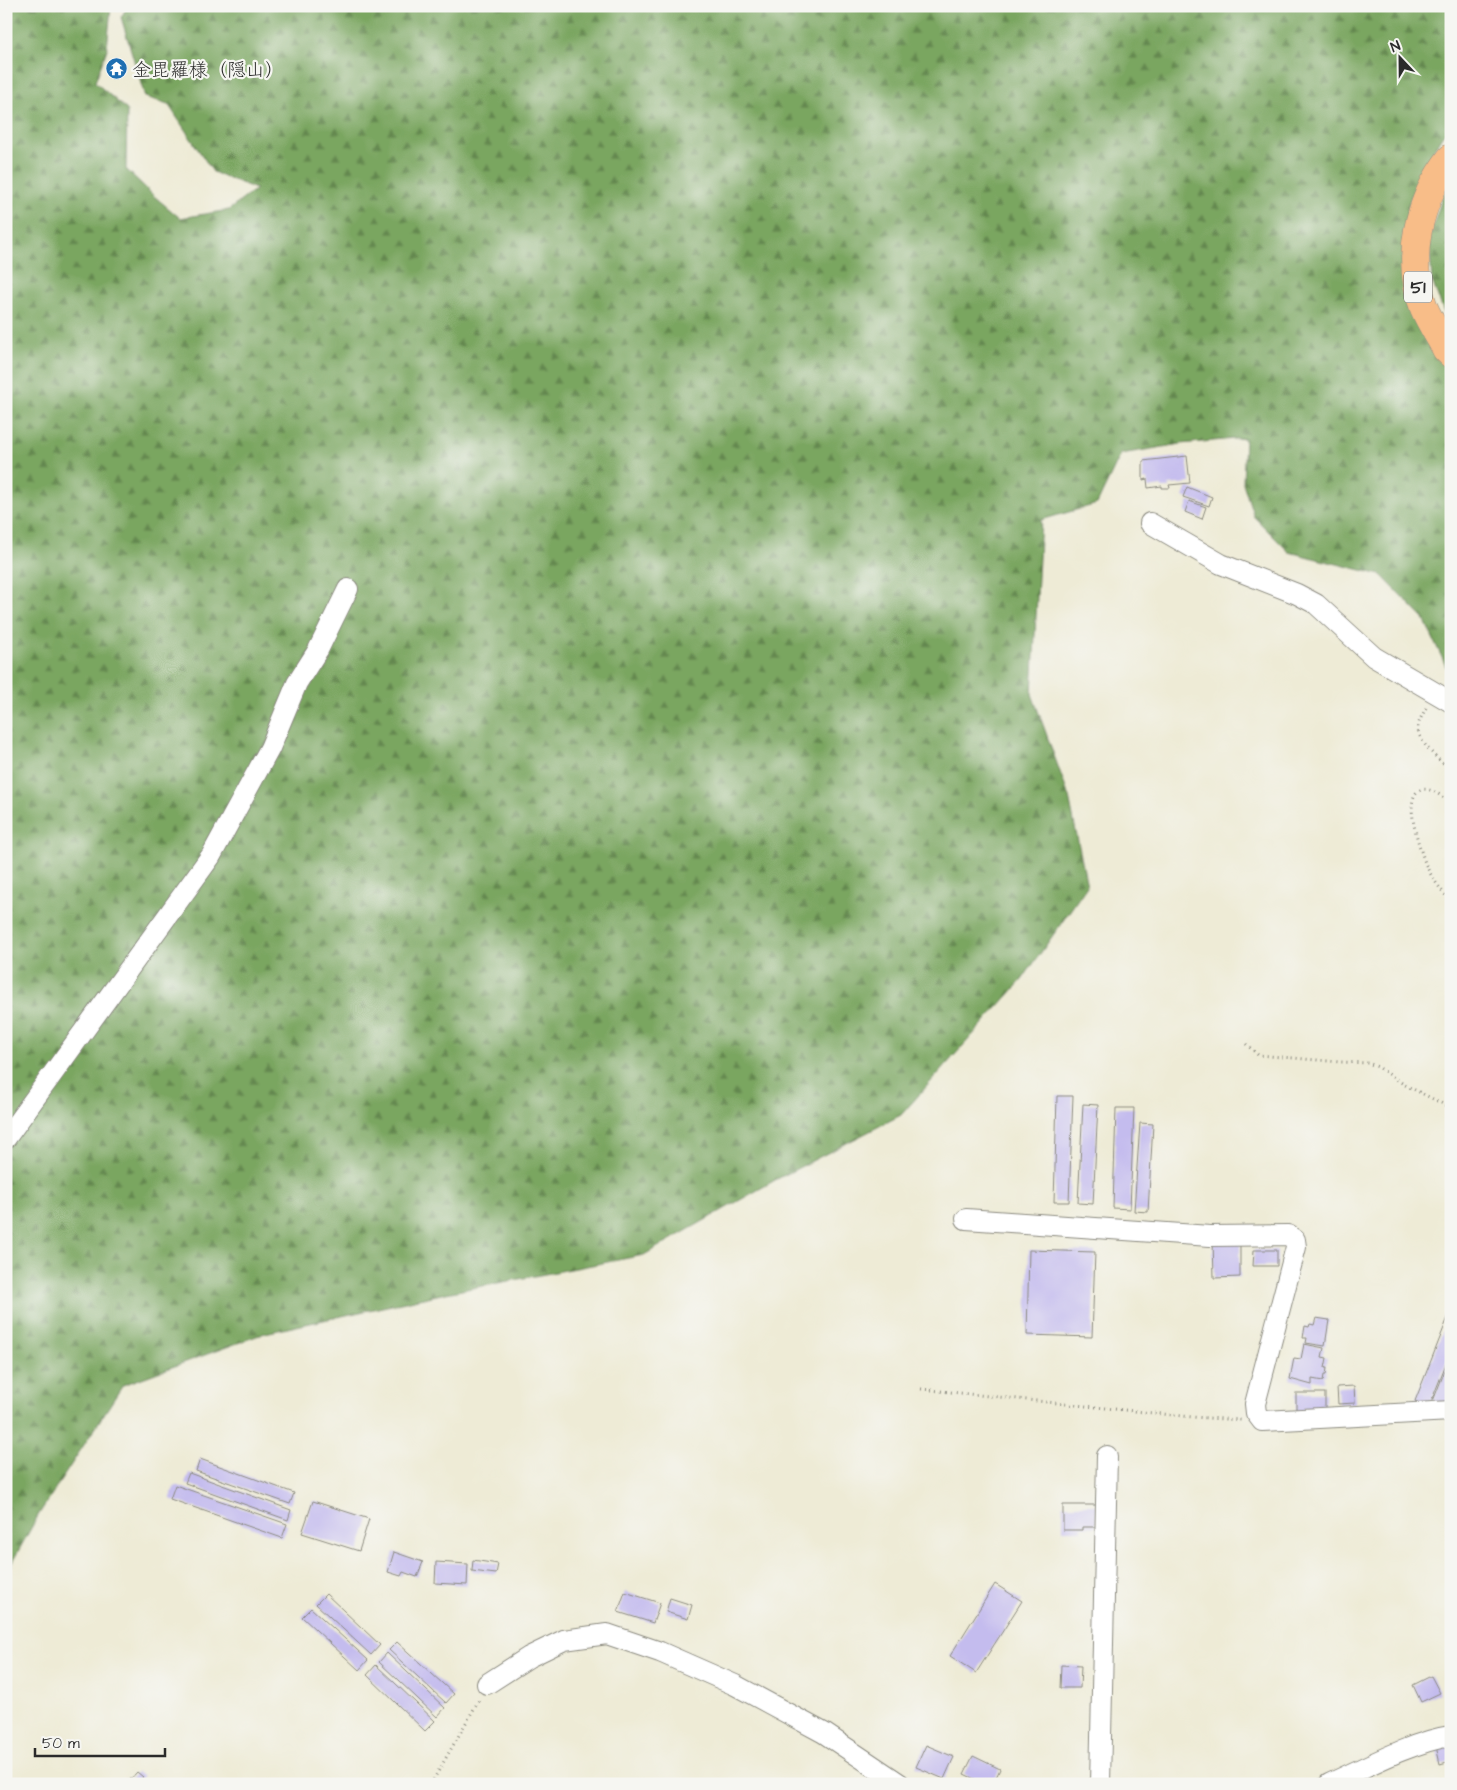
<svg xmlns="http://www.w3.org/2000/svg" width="1457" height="1790" font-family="'Architects Daughter','Klee One',sans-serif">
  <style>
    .forest { fill: url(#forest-firs); stroke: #526846 }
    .building { fill: #c4bcee }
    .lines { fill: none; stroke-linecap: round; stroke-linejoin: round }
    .street-casing { stroke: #8c8b80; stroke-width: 22 }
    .primary-casing { stroke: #8c8b80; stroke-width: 29 }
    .path { stroke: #8c8b80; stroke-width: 3; stroke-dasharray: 1 4; stroke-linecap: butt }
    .street { stroke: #fff; stroke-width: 20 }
    .primary { stroke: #f8bd88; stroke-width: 28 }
    .labels { text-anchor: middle; stroke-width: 4.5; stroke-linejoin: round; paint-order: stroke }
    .shield { fill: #f6f6f2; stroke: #686867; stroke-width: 1 }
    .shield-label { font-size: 18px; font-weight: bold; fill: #2b2b2b }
    .poi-label { font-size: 19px; fill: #2b2b2b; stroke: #f6f6f2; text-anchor: start }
  </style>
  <defs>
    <pattern id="forest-firs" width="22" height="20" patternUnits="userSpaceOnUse" patternTransform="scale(1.25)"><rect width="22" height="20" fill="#7aa660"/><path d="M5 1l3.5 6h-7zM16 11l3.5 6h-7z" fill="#64874f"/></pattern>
  </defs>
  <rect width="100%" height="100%" fill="#f6f6f2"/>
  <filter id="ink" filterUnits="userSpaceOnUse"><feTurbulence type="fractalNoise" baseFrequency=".02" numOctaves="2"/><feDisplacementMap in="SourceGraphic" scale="10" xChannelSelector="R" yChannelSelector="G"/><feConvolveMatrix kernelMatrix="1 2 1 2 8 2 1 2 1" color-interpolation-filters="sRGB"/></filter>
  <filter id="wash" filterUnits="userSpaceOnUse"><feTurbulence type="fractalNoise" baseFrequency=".0096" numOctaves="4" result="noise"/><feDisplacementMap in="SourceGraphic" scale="20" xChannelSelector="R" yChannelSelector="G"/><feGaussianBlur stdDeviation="1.12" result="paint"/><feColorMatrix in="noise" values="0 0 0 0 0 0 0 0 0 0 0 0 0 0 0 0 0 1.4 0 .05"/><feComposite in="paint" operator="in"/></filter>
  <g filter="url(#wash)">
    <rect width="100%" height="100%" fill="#eeebd6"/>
    <g class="forest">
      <polygon points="6,6 111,7 107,49 95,82 127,110 126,169 154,196 180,218 229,210 256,189 213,172 168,104 145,97 121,17 128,6 1451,6 1451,127 1442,136 1425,164 1410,200 1403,232 1403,263 1431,348 1451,372 1451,677 1424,619 1381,575 1289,552 1254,517 1243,483 1245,438 1181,444 1121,454 1097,504 1041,520 1032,694 1069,797 1087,886 1022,980 901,1115 777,1179 644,1255 446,1293 265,1333 123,1385 39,1514 6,1573"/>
      <polygon points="1451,180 1451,325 1447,320 1432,281 1429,238 1442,198"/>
    </g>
    <g id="blocks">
      <g class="building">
        <polygon points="1187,456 1190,483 1169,485 1170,488 1162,488 1162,486 1148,488 1147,479 1143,480 1143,461"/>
        <polygon points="1187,487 1212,497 1209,506 1183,497"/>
        <polygon points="1189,501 1206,507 1202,519 1185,512"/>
        <polygon points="1057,1096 1073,1096 1069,1202 1054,1202"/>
        <polygon points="1083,1104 1098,1105 1093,1204 1078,1203"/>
        <polygon points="1116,1108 1134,1108 1130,1209 1113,1208"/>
        <polygon points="1140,1123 1153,1124 1148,1212 1134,1211"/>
        <polygon points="1240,1239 1240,1277 1214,1278 1213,1240"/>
        <polygon points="1029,1250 1095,1252 1092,1337 1027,1335"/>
        <polygon points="1254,1250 1277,1250 1277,1266 1253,1266"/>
        <polygon points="1451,1310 1451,1351 1429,1407 1415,1401"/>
        <polygon points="1316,1318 1329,1320 1325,1346 1306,1343 1307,1338 1303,1338 1305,1326 1309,1327 1310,1324 1314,1325"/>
        <polygon points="1304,1344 1324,1348 1322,1357 1327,1358 1325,1368 1327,1368 1326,1375 1324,1375 1323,1381 1312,1379 1312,1385 1290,1379 1294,1358 1301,1359"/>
        <polygon points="1451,1355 1451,1401 1448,1400 1446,1406 1433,1401"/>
        <polygon points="1354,1386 1355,1403 1338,1404 1337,1387"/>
        <rect x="1296" y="1393" width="29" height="18"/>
        <polygon points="200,1459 294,1493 290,1504 196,1471"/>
        <polygon points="189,1473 291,1510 288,1520 185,1483"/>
        <polygon points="175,1485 287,1524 282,1538 170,1499"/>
        <polygon points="313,1501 369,1519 359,1551 302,1533"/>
        <polygon points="1063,1505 1097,1505 1096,1527 1082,1527 1082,1530 1063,1530"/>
        <polygon points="394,1552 423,1562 417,1577 403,1572 401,1576 388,1572"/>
        <polygon points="473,1560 498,1564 496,1574 472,1571"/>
        <polygon points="436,1562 468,1564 467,1585 435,1583"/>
        <polygon points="995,1584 1022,1601 976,1673 950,1656"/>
        <polygon points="625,1592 660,1603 653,1623 618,1612"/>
        <polygon points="326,1594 380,1645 371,1655 316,1604"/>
        <polygon points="670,1598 692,1605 688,1619 666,1612"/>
        <polygon points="311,1608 368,1660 359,1670 302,1617"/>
        <polygon points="397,1642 454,1694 446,1703 389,1650"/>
        <polygon points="387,1653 445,1708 437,1717 379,1662"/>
        <polygon points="376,1665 435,1721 425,1731 367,1675"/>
        <polygon points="1061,1665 1081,1666 1080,1688 1060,1688"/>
        <polygon points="1431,1676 1440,1693 1421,1702 1413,1685"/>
        <polygon points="1450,1743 1451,1761 1440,1764 1436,1746"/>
        <polygon points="926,1745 954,1757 944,1779 916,1767"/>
        <polygon points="973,1756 1000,1769 993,1784 985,1784 964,1774"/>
        <polygon points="137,1772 143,1777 137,1784 126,1784"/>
      </g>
    </g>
  </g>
  <g filter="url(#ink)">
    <use href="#blocks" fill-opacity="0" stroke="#8c8b80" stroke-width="1"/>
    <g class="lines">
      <defs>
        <g id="street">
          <polyline points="1150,523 1221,564 1297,594 1316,604 1374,657 1451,702"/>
          <polyline points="6,1138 211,856 270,748 297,683 318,650 348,589"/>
          <polyline points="966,1219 1210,1236 1288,1235 1295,1240 1296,1247 1255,1404 1256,1413 1262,1421 1451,1411"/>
          <polyline points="487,1684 529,1657 564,1640 607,1634 660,1652 735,1685 824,1733 900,1784"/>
          <polyline points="1100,1784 1107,1456"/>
          <path d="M1329 1784C1364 1768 1414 1741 1451 1736"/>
        </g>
        <path id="primary" d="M1451 158C1418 200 1405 258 1424 308 1430 322 1439 336 1446 349L1451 354"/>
      </defs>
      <use href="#street" class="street-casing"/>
      <use href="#primary" class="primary-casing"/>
      <g class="path">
        <path d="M1426 708C1423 714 1419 720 1418 727 1417 742 1440 761 1451 770"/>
        <path d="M1451 804C1444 798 1431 786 1420 790 1402 798 1420 848 1425 863 1431 877 1441 890 1451 902"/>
        <polyline points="1246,1044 1258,1055 1340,1062 1368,1063 1378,1067 1405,1085 1451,1108"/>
        <polyline points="921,1389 1192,1417 1241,1420"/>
        <polyline points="431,1784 479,1700"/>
      </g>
      <use href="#street" class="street"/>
      <use href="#primary" class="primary"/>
    </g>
  </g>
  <defs>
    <symbol id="temple-disc" viewBox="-11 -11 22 22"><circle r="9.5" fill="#1f6fb2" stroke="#f6f6f2"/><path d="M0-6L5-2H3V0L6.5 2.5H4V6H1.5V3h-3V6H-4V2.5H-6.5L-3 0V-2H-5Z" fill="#fff"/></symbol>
  </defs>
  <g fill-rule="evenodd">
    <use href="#temple-disc" x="104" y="56" width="25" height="25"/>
  </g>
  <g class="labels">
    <rect class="shield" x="1404" y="271.5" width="28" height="31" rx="4"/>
    <g class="shield-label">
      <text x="1418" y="293">51</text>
    </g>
    <g class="poi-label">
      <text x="132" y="76">金毘羅様（隠山）</text>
    </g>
  </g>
  <rect width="1457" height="1790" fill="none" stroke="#f6f6f2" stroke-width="25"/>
  <g transform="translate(1400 58) rotate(338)" stroke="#f6f6f2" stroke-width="4" paint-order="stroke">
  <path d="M0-4L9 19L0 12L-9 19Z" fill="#2b2b2b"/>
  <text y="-8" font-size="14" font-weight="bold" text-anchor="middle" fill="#2b2b2b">N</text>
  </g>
  <path d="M35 1748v8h130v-8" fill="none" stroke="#2b2b2b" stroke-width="2.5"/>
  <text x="42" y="1748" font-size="15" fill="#2b2b2b" stroke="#f6f6f2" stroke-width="4" paint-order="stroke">50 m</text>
</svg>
